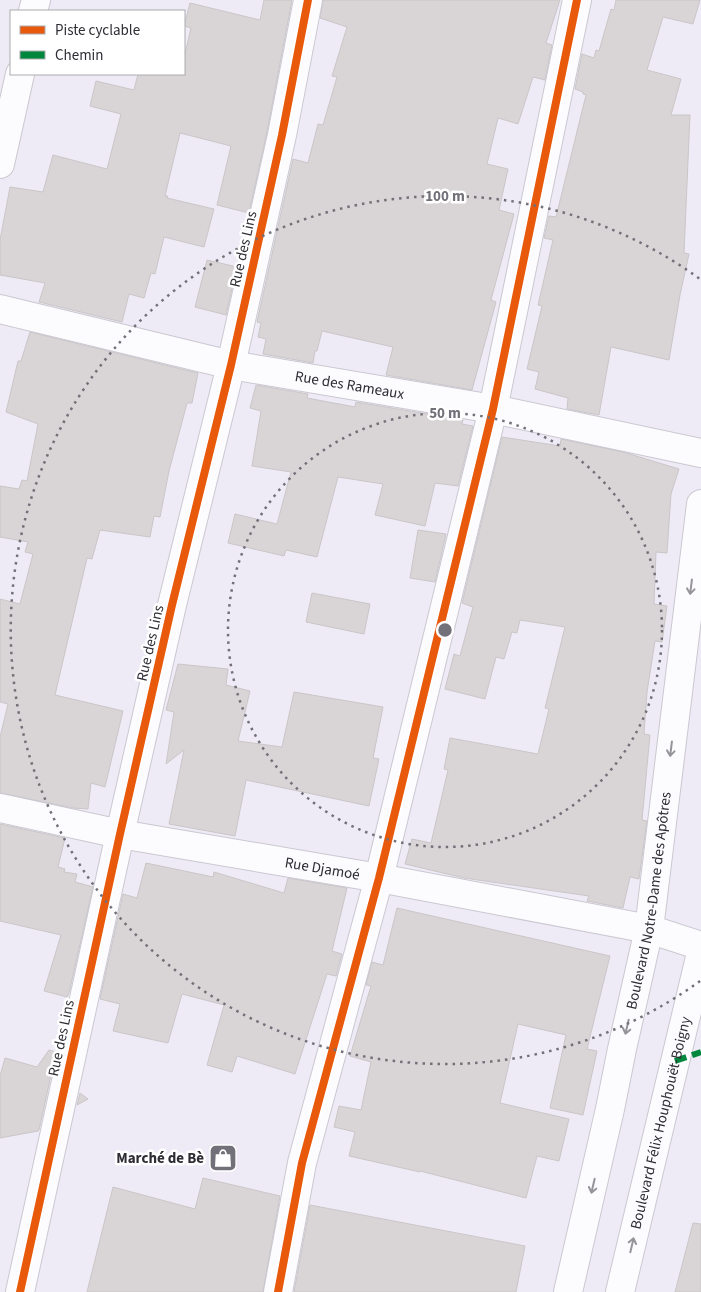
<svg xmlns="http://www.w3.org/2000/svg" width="701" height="1292" font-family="'Source Sans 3',sans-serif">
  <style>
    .building { fill: #d9d4d6; stroke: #cac6c8 }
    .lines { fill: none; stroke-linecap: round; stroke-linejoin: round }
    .minor-casing { stroke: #cbc8d1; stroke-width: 30 }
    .minor { stroke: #fcfcfe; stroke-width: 28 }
    .quiet { stroke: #00873e; stroke-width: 6; stroke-dasharray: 12 6; stroke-linecap: butt }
    .cycleway-casing { stroke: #fff; stroke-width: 11 }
    .cycleway { stroke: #e8590c; stroke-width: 8 }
    .oneway { stroke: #969499 }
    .ring { fill: none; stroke: #727078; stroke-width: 2.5; stroke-dasharray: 2.5 5 }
    .labels { text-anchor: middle; stroke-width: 5; stroke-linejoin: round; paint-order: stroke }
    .street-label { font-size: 15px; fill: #2f2d34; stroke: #fff }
    .poi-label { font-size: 15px; font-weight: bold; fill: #2f2d34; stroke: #fff; text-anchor: end }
    .centre { fill: #727078; stroke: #fff; stroke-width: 2.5 }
    .ring-label { font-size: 15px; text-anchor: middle; font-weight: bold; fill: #727078; stroke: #fff; stroke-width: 5; stroke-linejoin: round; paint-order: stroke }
  </style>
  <rect width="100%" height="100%" fill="#eeebf6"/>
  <g class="building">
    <polygon points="264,0 292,0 267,132 249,213 217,205 231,146 180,133 165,196 168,196 167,198 214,209 204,247 164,237 155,274 151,273 144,298 129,294 122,322 39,302 45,283 0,275 0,240 10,187 43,192 53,155 107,169 121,114 90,106 96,81 134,90 138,74 184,74 184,58 191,28 184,26 190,3 260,20"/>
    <polygon points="323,0 560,0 546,43 552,45 545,80 533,77 518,124 498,118 487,164 508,169 499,210 514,214 491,300 496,302 472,390 386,375 393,347 322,331 317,351 315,351 313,363 263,354 266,339 258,337 261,323 257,322 293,159 308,163 318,124 323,125 337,77 332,76 347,27 320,18"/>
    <polygon points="616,0 700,0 693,24 663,17 647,70 681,79 671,115 690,115 684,253 689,254 680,295 669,360 611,347 599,415 567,409 568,398 535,389 539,372 527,369 542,306 538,305 553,240 544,238 549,216 556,217 586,95 583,94 583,92 575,89 582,54 594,58 596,50 599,51 611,9 614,10"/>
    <polygon points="207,260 237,267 226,315 195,307"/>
    <polygon points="30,332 198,373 192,403 187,403 169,471 160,517 154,516 150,537 100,530 92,559 87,558 55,695 123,711 105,787 91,783 88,809 73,808 0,793 0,737 8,704 0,702 0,599 20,604 33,554 25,552 28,542 0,537 0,486 19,489 22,480 27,481 38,424 6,412 18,361 21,361"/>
    <polygon points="256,385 308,394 307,398 355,407 356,402 463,420 462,424 473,426 458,486 435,483 425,526 375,515 383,484 338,477 317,557 286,550 284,556 228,543 235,514 277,524 291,472 252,466 261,411 250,408"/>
    <polygon points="502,437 560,446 561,439 623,452 679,469 671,494 667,553 656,552 654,604 667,606 662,642 655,641 647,692 644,734 650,735 642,820 647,821 639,879 630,877 623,908 587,901 589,896 464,878 405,864 412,839 431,843 448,770 444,769 450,738 538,754 549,709 545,708 565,627 520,620 517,633 512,632 504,659 496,657 485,699 445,689 454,654 460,656 473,607 462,603"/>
    <polygon points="418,530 446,534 435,582 410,578"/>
    <polygon points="312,593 370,604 364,634 306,622"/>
    <polygon points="178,664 228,669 226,685 250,691 238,741 282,747 294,692 383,707 373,758 379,759 369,806 246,780 235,836 169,824 184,750 166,764 174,712 166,710"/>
    <polygon points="0,824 65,838 58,867 65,869 64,872 77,874 75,882 93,887 69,993 67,997 44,991 61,935 0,921"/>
    <polygon points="146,863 213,877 214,872 284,893 288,878 347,888 332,951 342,954 336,976 327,974 295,1074 237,1056 232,1072 207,1065 224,1005 182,994 168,1043 113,1031 120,1004 100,999 123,894 137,898"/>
    <polygon points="397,908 610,956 587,1049 597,1051 583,1115 550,1108 566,1035 518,1024 500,1103 569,1119 559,1161 537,1156 526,1198 420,1171 420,1172 349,1156 355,1132 334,1127 339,1106 361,1110 371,1062 350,1056 371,986 366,985 372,962 383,965"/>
    <polygon points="49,1050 56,1052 39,1130 38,1131 0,1138 0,1076 5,1058 37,1067"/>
    <polygon points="80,1093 88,1099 77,1105"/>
    <polygon points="203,1178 280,1196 263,1292 87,1292 113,1187 195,1209"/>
    <polygon points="310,1205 525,1246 516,1292 294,1292"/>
    <polygon points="693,1223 701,1224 701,1292 675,1292"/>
  </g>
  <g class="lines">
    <defs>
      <g id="minor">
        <polyline points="33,11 36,0"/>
        <polyline points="0,164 20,74"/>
        <path id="s1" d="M0 309 231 365 493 409 701 453"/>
        <path id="s2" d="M0 808 120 834 379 878 649 929 701 946"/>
        <polyline points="20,1292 120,834 172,605 231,365 282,135 308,0"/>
        <polyline points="278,1292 302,1163 379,878 493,409 577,0"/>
        <path id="s3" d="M568 1292 610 1109 622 1049 649 929 701 504"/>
        <path id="s4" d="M620 1292 701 953"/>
      </g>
    </defs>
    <use href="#minor" class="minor-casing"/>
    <use href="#minor" class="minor"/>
    <polyline class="quiet" points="675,1061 701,1052"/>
    <defs>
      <g id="cycleway">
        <polyline points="20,1292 120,834 172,605 231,365 282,135 308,0"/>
        <polyline points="278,1292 302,1163 379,878 493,409 577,0"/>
      </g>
    </defs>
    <use href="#cycleway" class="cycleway-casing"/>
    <use href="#cycleway" class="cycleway"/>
  </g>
  <defs><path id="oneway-shaft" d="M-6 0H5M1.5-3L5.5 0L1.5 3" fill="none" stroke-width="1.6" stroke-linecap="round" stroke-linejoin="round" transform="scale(1.25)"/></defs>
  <g class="oneway">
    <use href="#oneway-shaft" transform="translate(691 587) rotate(97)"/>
    <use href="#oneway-shaft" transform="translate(671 749) rotate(97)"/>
    <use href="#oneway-shaft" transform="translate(627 1027) rotate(103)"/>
    <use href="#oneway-shaft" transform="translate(593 1186) rotate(103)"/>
    <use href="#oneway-shaft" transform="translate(632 1245) rotate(-77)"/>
  </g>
  <g class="ring">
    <circle cx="445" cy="630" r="217"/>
    <path d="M700 981A434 434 0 1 1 700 279"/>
  </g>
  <defs>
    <symbol id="shop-square" viewBox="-11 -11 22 22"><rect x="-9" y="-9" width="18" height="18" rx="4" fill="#727078" stroke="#fff"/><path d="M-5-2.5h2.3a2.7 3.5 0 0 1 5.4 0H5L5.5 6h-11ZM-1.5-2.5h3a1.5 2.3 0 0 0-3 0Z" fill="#fff"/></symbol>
  </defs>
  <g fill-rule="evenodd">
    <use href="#shop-square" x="207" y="1142" width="32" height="32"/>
  </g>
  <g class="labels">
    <g class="street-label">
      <text transform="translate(243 249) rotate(-77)" y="5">Rue des Lins</text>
      <text dy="5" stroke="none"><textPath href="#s1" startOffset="358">Rue des Rameaux</textPath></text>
      <text transform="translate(150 643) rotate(-77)" y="5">Rue des Lins</text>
      <text dy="5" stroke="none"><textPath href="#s2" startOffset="328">Rue Djamoé</textPath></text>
      <text dy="5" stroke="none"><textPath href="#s3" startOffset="400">Boulevard Notre-Dame des Apôtres</textPath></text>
      <text transform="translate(61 1038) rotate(-78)" y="5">Rue des Lins</text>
      <text dy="5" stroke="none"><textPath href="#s4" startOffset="174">Boulevard Félix Houphouët-Boigny</textPath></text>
    </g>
    <g class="poi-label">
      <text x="204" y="1163">Marché de Bè</text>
    </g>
  </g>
  <circle cx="445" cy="630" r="8" class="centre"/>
  <g class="ring-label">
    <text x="445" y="201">100 m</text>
    <text x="445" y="418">50 m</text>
  </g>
  <rect x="10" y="10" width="175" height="65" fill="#ffffff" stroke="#acabae"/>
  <rect x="20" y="26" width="25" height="8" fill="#e8590c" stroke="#acabae"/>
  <text x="55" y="35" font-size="15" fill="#2f2d34">Piste cyclable</text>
  <rect x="20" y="51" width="25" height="8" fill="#00873e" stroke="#acabae"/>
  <text x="55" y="60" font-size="15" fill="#2f2d34">Chemin</text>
</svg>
